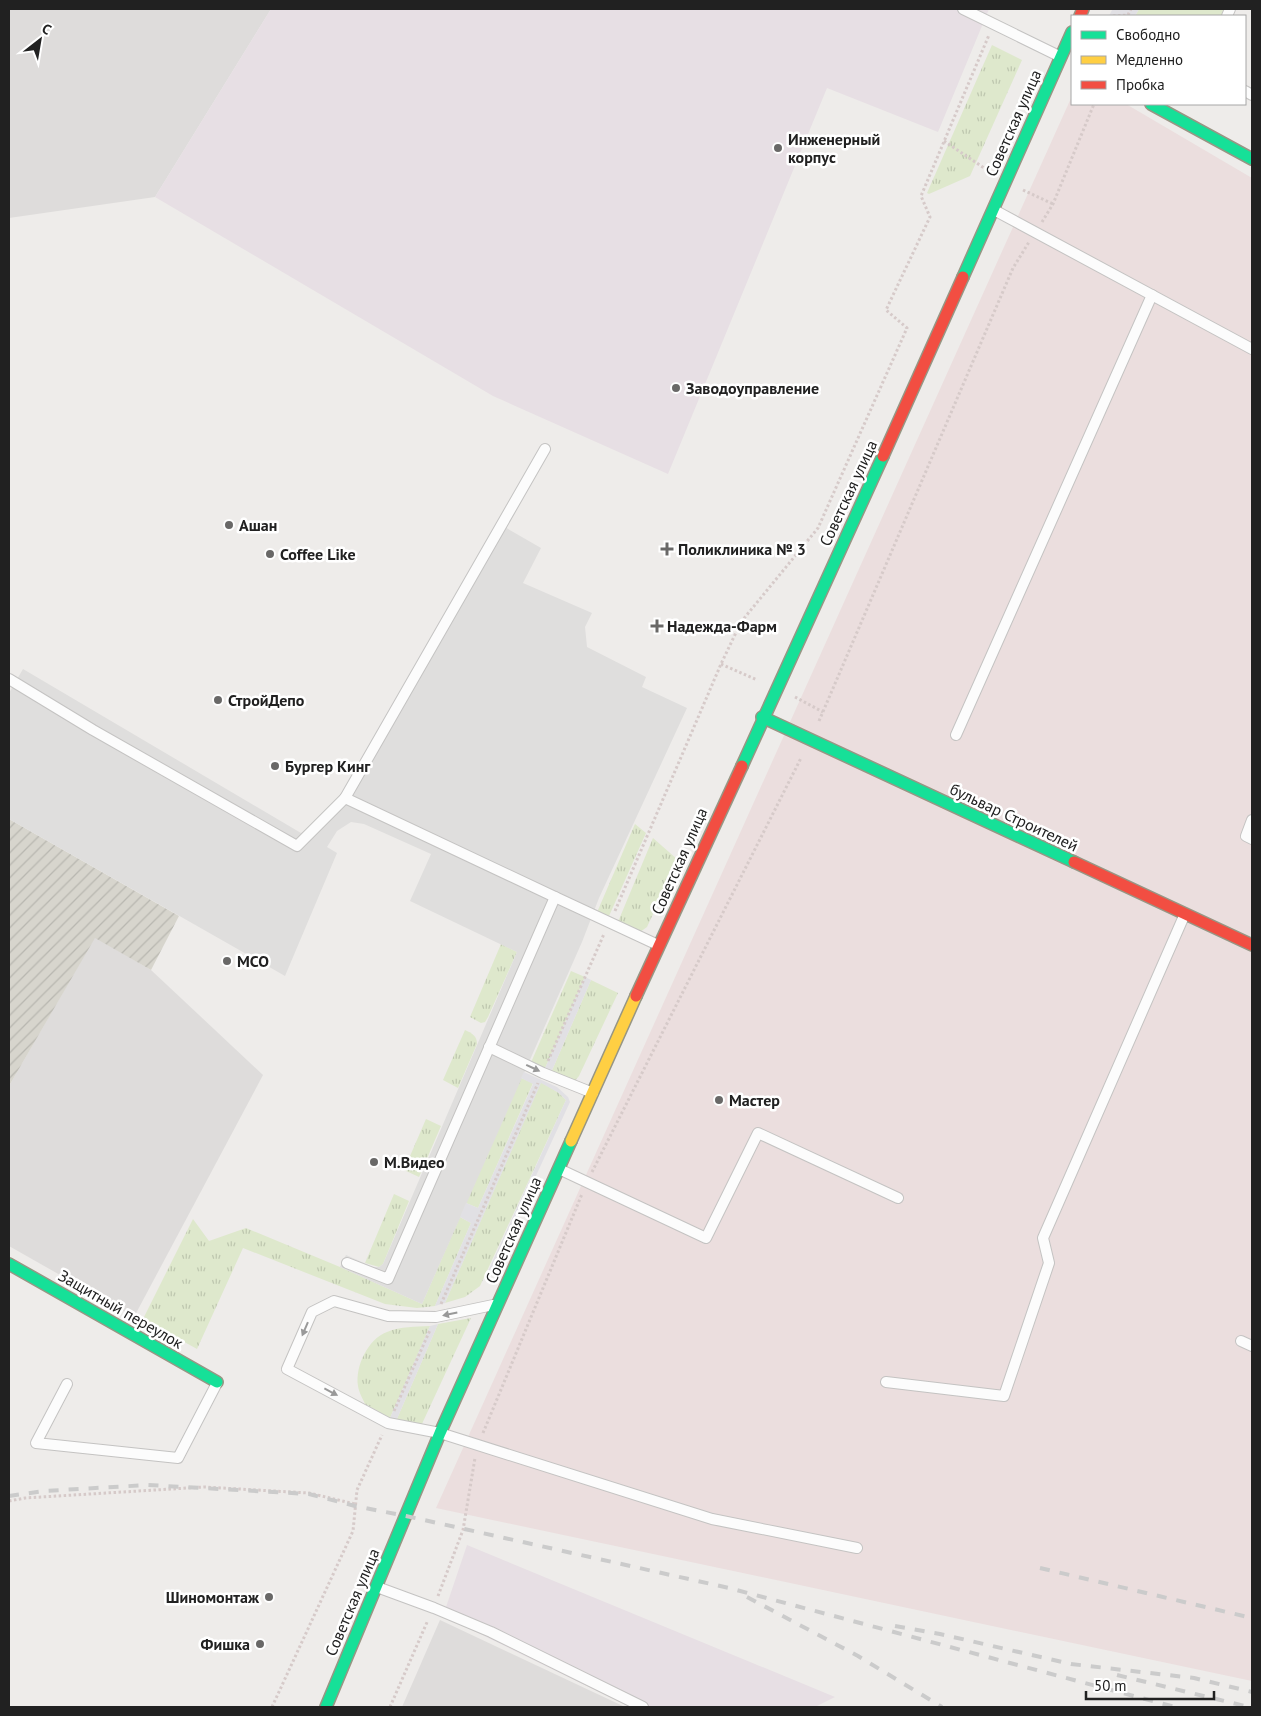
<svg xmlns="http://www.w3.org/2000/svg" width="1261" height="1716" font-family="'PT Sans',sans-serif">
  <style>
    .residential { fill: #dedcdb }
    .commercial { fill: #ebdede }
    .industrial { fill: #e7dfe4 }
    .construction { fill: url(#construction-furrows) }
    .grass { fill: url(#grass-tufts) }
    .parking { fill: #dfdedd }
    .plaza { fill: #e1e0e4 }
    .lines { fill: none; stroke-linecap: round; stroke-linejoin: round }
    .lane-casing { stroke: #c4c3c2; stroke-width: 12 }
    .fast-casing { stroke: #979684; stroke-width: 14 }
    .slow-casing { stroke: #979684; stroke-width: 14 }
    .jam-casing { stroke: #979684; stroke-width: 14 }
    .path { stroke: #d6cac9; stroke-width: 3; stroke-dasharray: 2.5 2.5; stroke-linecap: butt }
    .lane { stroke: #fcfcfc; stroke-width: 10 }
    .fast { stroke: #16e098; stroke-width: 11 }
    .slow { stroke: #ffcf43; stroke-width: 11 }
    .jam { stroke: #f24e42; stroke-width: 11 }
    .rail { stroke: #cbcbcb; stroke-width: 4; stroke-dasharray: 10 10; stroke-linecap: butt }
    .oneway { fill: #999 }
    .poi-dot { fill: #696867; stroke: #fff; stroke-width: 2 }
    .labels { text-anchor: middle; stroke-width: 5; stroke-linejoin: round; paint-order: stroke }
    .street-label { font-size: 16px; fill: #212121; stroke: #fff }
    .poi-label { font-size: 16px; font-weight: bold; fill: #212121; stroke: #fff; text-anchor: start }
  </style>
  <defs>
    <pattern id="construction-furrows" width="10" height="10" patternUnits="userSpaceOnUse" patternTransform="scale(1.25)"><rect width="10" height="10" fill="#d7d5cd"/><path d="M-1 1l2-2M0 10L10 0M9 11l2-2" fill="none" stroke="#b8b7b0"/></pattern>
    <pattern id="grass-tufts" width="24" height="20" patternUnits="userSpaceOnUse" patternTransform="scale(1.25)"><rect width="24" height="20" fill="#dee8cc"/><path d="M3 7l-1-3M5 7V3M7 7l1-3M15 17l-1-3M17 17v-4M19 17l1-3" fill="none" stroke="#bec7af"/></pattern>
  </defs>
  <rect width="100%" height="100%" fill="#eeecea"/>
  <g class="residential">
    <polygon points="9,9 271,9 155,197 9,218"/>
    <polygon points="95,937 151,970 263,1075 134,1317 9,1246 9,1086"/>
    <polygon points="440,1620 625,1707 402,1707"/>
  </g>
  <polygon class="commercial" points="1072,96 1072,104 1126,104 1252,178 1252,1681 436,1508"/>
  <g class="industrial">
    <polygon points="271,9 989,9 938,132 827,88 668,474 493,396 155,197"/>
    <polygon points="467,1545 835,1697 815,1707 630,1707 443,1616"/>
  </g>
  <polygon class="construction" points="9,819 179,916 151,970 95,938 9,1086"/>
  <g class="grass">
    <polygon points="1139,9 1225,9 1222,16 1135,16"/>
    <polygon points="992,45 1022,60 970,176 929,194 927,193"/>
    <polygon points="635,824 646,833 605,925 598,910"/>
    <polygon points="653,838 678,860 647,927 636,935 615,929"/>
    <polygon points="501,944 517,952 488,1017 485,1022 481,1023 470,1017"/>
    <polygon points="571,971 585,977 543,1073 529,1067"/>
    <polygon points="591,980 618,993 579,1076 574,1082 550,1075"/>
    <path d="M465 1030C472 1033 477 1036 477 1044L458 1088 443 1080Z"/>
    <polygon points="521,1078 533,1083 478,1208 466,1203"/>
    <polygon points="541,1082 559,1093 566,1100 480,1286 465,1297 445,1303"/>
    <polygon points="426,1119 441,1126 419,1177 404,1170"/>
    <polygon points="394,1194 409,1201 383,1264 379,1267 365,1263"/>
    <polygon points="460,1217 471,1223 435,1306 417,1308 385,1304 243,1248 197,1349 143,1319 193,1219 209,1241 246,1228 340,1267 422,1304"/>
    <polygon points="471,1318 421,1426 396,1421 438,1324"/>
    <path d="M430 1326 390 1418 365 1404C363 1399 359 1393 358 1386 355 1366 368 1339 387 1332 401 1326 415 1327 430 1326Z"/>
  </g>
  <polygon class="parking" points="503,526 541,548 523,583 592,613 585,627 587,647 646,677 642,687 687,708 599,898 582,942 422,1304 340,1267 346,1255 373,1267 379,1267 383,1264 517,952 410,901 431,854 364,824 351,822 337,831 327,847 337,853 285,976 9,819 9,693 23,669 301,833 316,824 334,806"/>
  <g class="plaza">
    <polygon points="1126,9 1139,9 1135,16 1109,16 1112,10"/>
    <polygon points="585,977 591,980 550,1075 543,1073"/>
    <polygon points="524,1072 557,1087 568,1097 570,1102 488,1280 485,1278 566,1100 559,1093 541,1083 445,1303 435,1306 471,1223 460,1217 466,1203 478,1208 533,1084 521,1078"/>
    <polygon points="438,1324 396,1421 390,1418 430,1326"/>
  </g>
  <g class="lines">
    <defs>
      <g id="lane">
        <polyline points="963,9 1059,56"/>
        <polyline points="1227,16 1230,9"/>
        <polyline points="1245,91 1252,95"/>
        <polyline points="994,210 1252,349"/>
        <polyline points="9,679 93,730 297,846 345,798 555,897 388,1279 347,1263"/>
        <polyline points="956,735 1152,295"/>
        <polyline points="345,798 545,449"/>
        <polyline points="1252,820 1246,836 1252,839"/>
        <polyline points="555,897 658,945"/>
        <polyline points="489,1047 543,1073 593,1093"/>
        <polyline points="559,1169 706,1238 758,1133 898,1198"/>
        <polyline points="493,1305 436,1317 388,1316 334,1301 312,1312 287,1369 388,1423 440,1433 712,1519 857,1548"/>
        <polyline points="1241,1341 1252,1346"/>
        <polyline points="886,1382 1004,1396 1049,1263 1043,1238 1184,916"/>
        <polyline points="67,1384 36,1443 178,1458 217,1383"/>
        <polyline points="377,1587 434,1608 491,1632 643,1707"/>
      </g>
      <g id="fast">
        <polyline points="1151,104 1252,159"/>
        <polyline points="963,277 1072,32"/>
        <polyline points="762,717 1074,862"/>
        <polyline points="742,766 883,456"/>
        <polyline points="9,1264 217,1382"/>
        <polyline points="326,1707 440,1433 571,1141"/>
      </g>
      <polyline id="slow" points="571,1141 636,996"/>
      <g id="jam">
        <polyline points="1080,16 1083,9"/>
        <polyline points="883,456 963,277"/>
        <polyline points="1074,862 1252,945"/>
        <polyline points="636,996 742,766"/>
      </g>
    </defs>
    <use href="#lane" class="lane-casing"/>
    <use href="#fast" class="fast-casing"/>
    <use href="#slow" class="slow-casing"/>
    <use href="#jam" class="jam-casing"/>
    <g class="path">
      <polyline points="1113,16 1128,15 1131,9"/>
      <polyline points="944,141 987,170"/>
      <polyline points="1023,190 1053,204"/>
      <polyline points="1042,222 1053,204 1094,104"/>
      <polyline points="721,664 757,680"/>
      <polyline points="795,697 823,712"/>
      <polyline points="819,721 1013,268 1029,242"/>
      <polyline points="615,911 721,664 741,622 818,528 907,328 886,310 930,217 921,196 989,35"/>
      <polyline points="548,1061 604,934"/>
      <polyline points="592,1172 801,758"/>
      <polyline points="441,1304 538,1083"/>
      <polyline points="394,1411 430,1330"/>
      <polyline points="483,1433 582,1194"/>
      <polyline points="9,1501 25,1498 204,1487 309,1493 355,1504"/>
      <polyline points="438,1596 463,1530 475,1458"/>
      <polyline points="272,1707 353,1531 357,1490 382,1435"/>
      <polyline points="390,1707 428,1620"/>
    </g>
    <use href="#lane" class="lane"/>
    <use href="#fast" class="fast"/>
    <use href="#slow" class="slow"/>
    <use href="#jam" class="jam"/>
    <g class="rail">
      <polyline points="9,1496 44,1491 148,1485 309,1494 355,1506 406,1516 729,1588 1175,1707"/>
      <polyline points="1040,1568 1252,1618"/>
      <polyline points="747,1597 858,1656 942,1707"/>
      <polyline points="895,1626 940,1634 1071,1664 1194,1678 1252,1692"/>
      <polyline points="1117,1675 1249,1707"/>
    </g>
  </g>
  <defs><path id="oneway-solid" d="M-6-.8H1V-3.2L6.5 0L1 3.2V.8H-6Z" transform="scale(1.25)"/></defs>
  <g class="oneway">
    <use href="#oneway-solid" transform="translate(533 1068) rotate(25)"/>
    <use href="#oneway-solid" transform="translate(450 1314) rotate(168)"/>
    <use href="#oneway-solid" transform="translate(305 1329) rotate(113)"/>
    <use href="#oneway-solid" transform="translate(331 1392) rotate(28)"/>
  </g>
  <g class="poi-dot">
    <circle cx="778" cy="148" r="5"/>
    <circle cx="676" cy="388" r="5"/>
    <circle cx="229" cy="525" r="5"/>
    <path d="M664.5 541.5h5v5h5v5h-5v5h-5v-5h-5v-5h5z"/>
    <circle cx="270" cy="554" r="5"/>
    <path d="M654.5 618.5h5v5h5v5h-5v5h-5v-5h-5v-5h5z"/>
    <circle cx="218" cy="700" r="5"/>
    <circle cx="275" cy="766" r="5"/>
    <circle cx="227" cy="961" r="5"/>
    <circle cx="719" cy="1100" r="5"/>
    <circle cx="374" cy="1162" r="5"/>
    <circle cx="269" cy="1597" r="5"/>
    <circle cx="260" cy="1644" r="5"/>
  </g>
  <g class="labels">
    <g class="street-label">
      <text transform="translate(1013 123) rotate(-66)" y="6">Советская улица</text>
      <text transform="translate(848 493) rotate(-65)" y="6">Советская улица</text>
      <text transform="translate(1014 817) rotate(25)" y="6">бульвар Строителей</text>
      <text transform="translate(679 861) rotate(-66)" y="6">Советская улица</text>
      <text transform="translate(513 1230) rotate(-66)" y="6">Советская улица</text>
      <text transform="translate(121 1309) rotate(30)" y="6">Защитный переулок</text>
      <text transform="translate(352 1602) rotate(-67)" y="6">Советская улица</text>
    </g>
    <g class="poi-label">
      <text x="788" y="145">Инженерный<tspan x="788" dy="18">корпус</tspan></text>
      <text x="686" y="394">Заводоуправление</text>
      <text x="239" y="531">Ашан</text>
      <text x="678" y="555">Поликлиника № 3</text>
      <text x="280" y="560">Coffee Like</text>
      <text x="667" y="632">Надежда-Фарм</text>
      <text x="228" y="706">СтройДепо</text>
      <text x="285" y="772">Бургер Кинг</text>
      <text x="237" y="967">МСО</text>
      <text x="729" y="1106">Мастер</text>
      <text x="384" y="1168">М.Видео</text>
      <text x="259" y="1603" text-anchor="end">Шиномонтаж</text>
      <text x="250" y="1650" text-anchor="end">Фишка</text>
    </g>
  </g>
  <rect width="1261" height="1716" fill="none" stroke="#212121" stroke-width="20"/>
  <rect x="1071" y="15" width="175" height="90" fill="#ffffff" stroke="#a6a6a6"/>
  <rect x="1081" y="31" width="25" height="8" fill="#16e098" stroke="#a6a6a6"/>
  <text x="1116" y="40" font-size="15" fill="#212121">Свободно</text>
  <rect x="1081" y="56" width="25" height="8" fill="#ffcf43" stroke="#a6a6a6"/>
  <text x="1116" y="65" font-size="15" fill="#212121">Медленно</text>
  <rect x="1081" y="81" width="25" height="8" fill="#f24e42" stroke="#a6a6a6"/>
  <text x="1116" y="90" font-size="15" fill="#212121">Пробка</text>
  <g transform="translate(40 40) rotate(31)" stroke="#ffffff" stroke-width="4" paint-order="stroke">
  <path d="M0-4L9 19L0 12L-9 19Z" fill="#212121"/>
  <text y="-8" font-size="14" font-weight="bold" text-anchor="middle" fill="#212121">С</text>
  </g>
  <path d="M1086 1691v8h128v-8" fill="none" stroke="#212121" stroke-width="2.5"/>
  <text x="1094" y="1691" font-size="15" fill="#212121" stroke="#ffffff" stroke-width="4" paint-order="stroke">50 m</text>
</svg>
